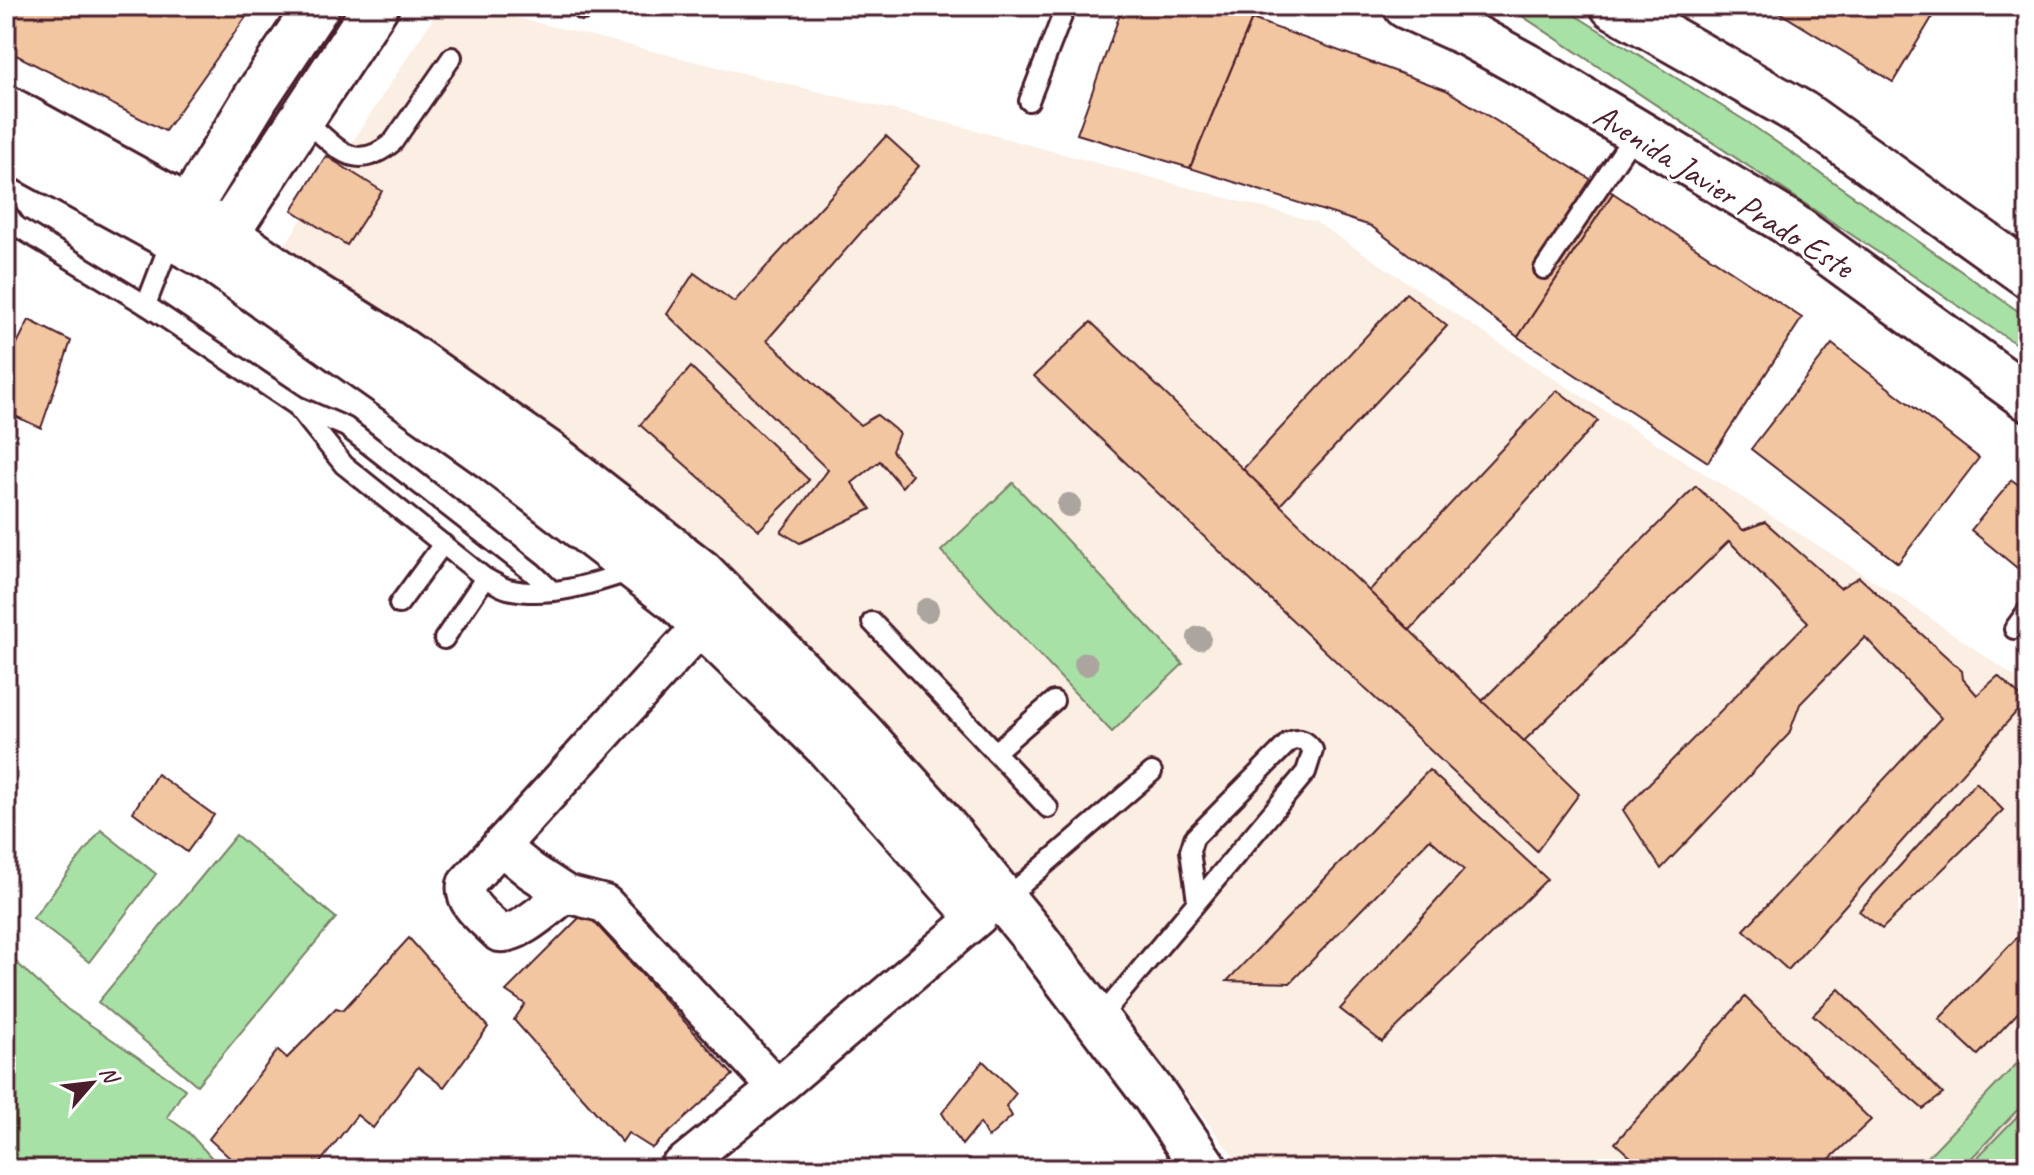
<svg xmlns="http://www.w3.org/2000/svg" width="2034" height="1175" font-family="Caveat,sans-serif">
  <style>
    .built { fill: #fbeee3 }
    .green { fill: #a8e1a5; stroke: #798068; stroke-width: 2 }
    .building { fill: #f3c6a2; stroke: #4a1f2b; stroke-width: 2 }
    .lines { fill: none; stroke-linecap: round; stroke-linejoin: round }
    .service-casing { stroke: #4a1f2b; stroke-width: 24 }
    .minor-casing { stroke: #4a1f2b; stroke-width: 42 }
    .secondary-casing { stroke: #4a1f2b; stroke-width: 50 }
    .primary-casing { stroke: #4a1f2b; stroke-width: 50 }
    .service { stroke: #fff; stroke-width: 18 }
    .minor { stroke: #fff; stroke-width: 36 }
    .secondary { stroke: #fff; stroke-width: 44 }
    .primary { stroke: #fff; stroke-width: 44 }
    .tree { fill: #aba49f }
    .labels { text-anchor: middle; stroke-width: 6; stroke-linejoin: round; paint-order: stroke }
    .street-label { font-size: 34px; fill: #4a1f2b; stroke: #fff }
  </style>
  <rect width="100%" height="100%" fill="#fff"/>
  <filter id="ink" filterUnits="userSpaceOnUse"><feTurbulence type="fractalNoise" baseFrequency=".0125" numOctaves="2"/><feDisplacementMap in="SourceGraphic" scale="16" xChannelSelector="R" yChannelSelector="G"/><feConvolveMatrix kernelMatrix="1 2 1 2 8 2 1 2 1" color-interpolation-filters="sRGB"/></filter>
  <g filter="url(#ink)">
    <polygon class="built" points="441,6 468,6 959,126 1316,222 1534,366 1904,600 2028,686 2028,1169 1243,1169 1087,965 912,754 809,650 386,317 283,248"/>
    <g class="green">
      <polygon points="1507,6 1560,6 1749,123 2028,318 2028,352"/>
      <polygon points="1013,483 1183,664 1112,732 941,551"/>
      <polygon points="101,830 156,874 89,962 33,918"/>
      <polygon points="236,835 336,918 197,1085 98,1002"/>
      <polygon points="6,953 67,1009 185,1089 167,1117 188,1132 222,1169 6,1169"/>
      <polygon points="2028,1052 2028,1099 1961,1169 1916,1169"/>
      <polygon points="2028,1105 2028,1169 1966,1169"/>
    </g>
    <g class="building">
      <polygon points="8,6 222,6 246,17 165,131 6,50"/>
      <polygon points="1123,6 1218,6 1252,19 1190,168 1077,134"/>
      <polygon points="1769,6 1939,6 1893,82"/>
      <polygon points="1252,19 1446,90 1613,193 1518,337 1371,226 1190,168"/>
      <polygon points="886,136 919,166 767,340 860,425 877,415 899,433 892,451 912,475 902,487 880,461 852,483 871,509 800,543 781,532 828,470 667,314 694,273 734,302"/>
      <polygon points="326,156 382,191 347,245 292,210"/>
      <polygon points="1613,193 1802,318 1708,462 1518,337"/>
      <polygon points="1406,293 1447,326 1280,505 1243,469"/>
      <polygon points="29,320 71,341 41,428 6,412 6,365"/>
      <polygon points="1091,322 1579,794 1537,851 1034,376"/>
      <polygon points="1832,344 1979,458 1898,563 1751,449"/>
      <polygon points="691,367 809,480 759,530 640,425"/>
      <polygon points="1557,390 1598,421 1410,630 1369,591"/>
      <polygon points="2012,480 2028,492 2028,577 1971,530"/>
      <polygon points="1696,486 1743,530 1765,522 1840,588 1859,577 1962,671 1963,679 1977,695 1998,676 2026,701 1788,970 1744,930 1941,718 1865,637 1800,704 1789,734 1661,869 1623,810 1808,622 1729,541 1524,741 1482,701"/>
      <polygon points="1429,770 1547,879 1382,1042 1340,1009 1464,870 1430,839 1290,983 1227,981"/>
      <polygon points="157,774 214,815 187,852 133,812"/>
      <polygon points="1976,782 2003,810 1882,929 1859,911"/>
      <polygon points="585,912 733,1075 652,1148 628,1133 622,1142 514,1020 525,1004 506,991"/>
      <polygon points="2028,926 2028,1002 1978,1055 1939,1019"/>
      <polygon points="409,938 488,1027 444,1087 418,1067 373,1128 357,1115 315,1169 298,1169 292,1164 286,1169 242,1169 209,1139 278,1050 287,1058 336,1008 343,1010"/>
      <polygon points="1839,989 1943,1094 1923,1109 1813,1015"/>
      <polygon points="1745,997 1871,1120 1819,1169 1644,1169 1615,1143"/>
      <polygon points="983,1061 1016,1093 1006,1106 1012,1116 988,1138 980,1123 962,1145 942,1113"/>
    </g>
    <g class="lines">
      <defs>
        <g id="service">
          <polyline points="583,10 584,6"/>
          <polyline points="1029,101 1066,6"/>
          <path d="M302 118C336 145 352 176 393 142L452 57"/>
          <polyline points="6,212 16,226 146,305 297,406 346,427 532,572 550,589"/>
          <polyline points="1544,269 1636,132"/>
          <polyline points="146,305 172,237"/>
          <path d="M299 409 344 465 485 578C492 581 500 587 508 589 549 599 595 583 634 570"/>
          <polyline points="399,604 443,544"/>
          <polyline points="872,622 1048,808"/>
          <polyline points="2014,629 2028,610"/>
          <polyline points="444,639 485,578"/>
          <polyline points="995,752 1054,701"/>
          <polyline points="1004,900 1152,772"/>
          <path d="M1098 1020 1306 772 1313 750C1306 740 1300 737 1289 742L1194 838 1190 851 1197 901"/>
        </g>
        <g id="minor">
          <polyline points="500,846 531,871 566,894 605,904 777,1088"/>
          <path d="M566 894C550 905 519 936 499 933 486 919 462 904 466 884L703 624"/>
          <polyline points="677,1169 777,1088 979,916"/>
        </g>
        <g id="secondary">
          <polyline points="6,108 188,208 306,290 387,341 552,456 701,572 860,732 927,806 1034,937 1155,1096 1205,1169"/>
          <polyline points="6,147 213,260 491,457 678,601 828,747 966,902"/>
          <polyline points="173,234 257,96 317,6"/>
          <polyline points="213,259 226,234 376,6"/>
        </g>
        <g id="primary">
          <polyline points="1406,6 1468,34 1530,68 1787,222 2028,398"/>
          <polyline points="1613,6 1803,114 2028,275"/>
        </g>
      </defs>
      <use href="#service" class="service-casing"/>
      <use href="#minor" class="minor-casing"/>
      <use href="#secondary" class="secondary-casing"/>
      <use href="#primary" class="primary-casing"/>
      <use href="#service" class="service"/>
      <use href="#minor" class="minor"/>
      <use href="#secondary" class="secondary"/>
      <use href="#primary" class="primary"/>
    </g>
    <g class="tree">
      <circle cx="1069" cy="505" r="12"/>
      <circle cx="927" cy="610" r="12"/>
      <circle cx="1199" cy="638" r="12"/>
      <circle cx="1086" cy="664" r="12"/>
    </g>
  </g>
  <g class="labels">
    <g class="street-label">
      <text transform="translate(1724 190) rotate(32)" y="12">Avenida Javier Prado Este</text>
    </g>
  </g>
  <rect width="2034" height="1175" fill="none" stroke="#fff" stroke-width="32"/>
  <rect x="16" y="16" width="2002" height="1143" fill="none" stroke="#4a1f2b" stroke-width="3" filter="url(#ink)"/>
  <g transform="translate(92 1083) rotate(62)" stroke="#ffffff" stroke-width="6" paint-order="stroke">
  <path d="M0-6L14 30L0 20L-14 30Z" fill="#4a1f2b"/>
  <text y="-12" font-size="22" font-weight="bold" text-anchor="middle" fill="#4a1f2b">N</text>
  </g>
</svg>
